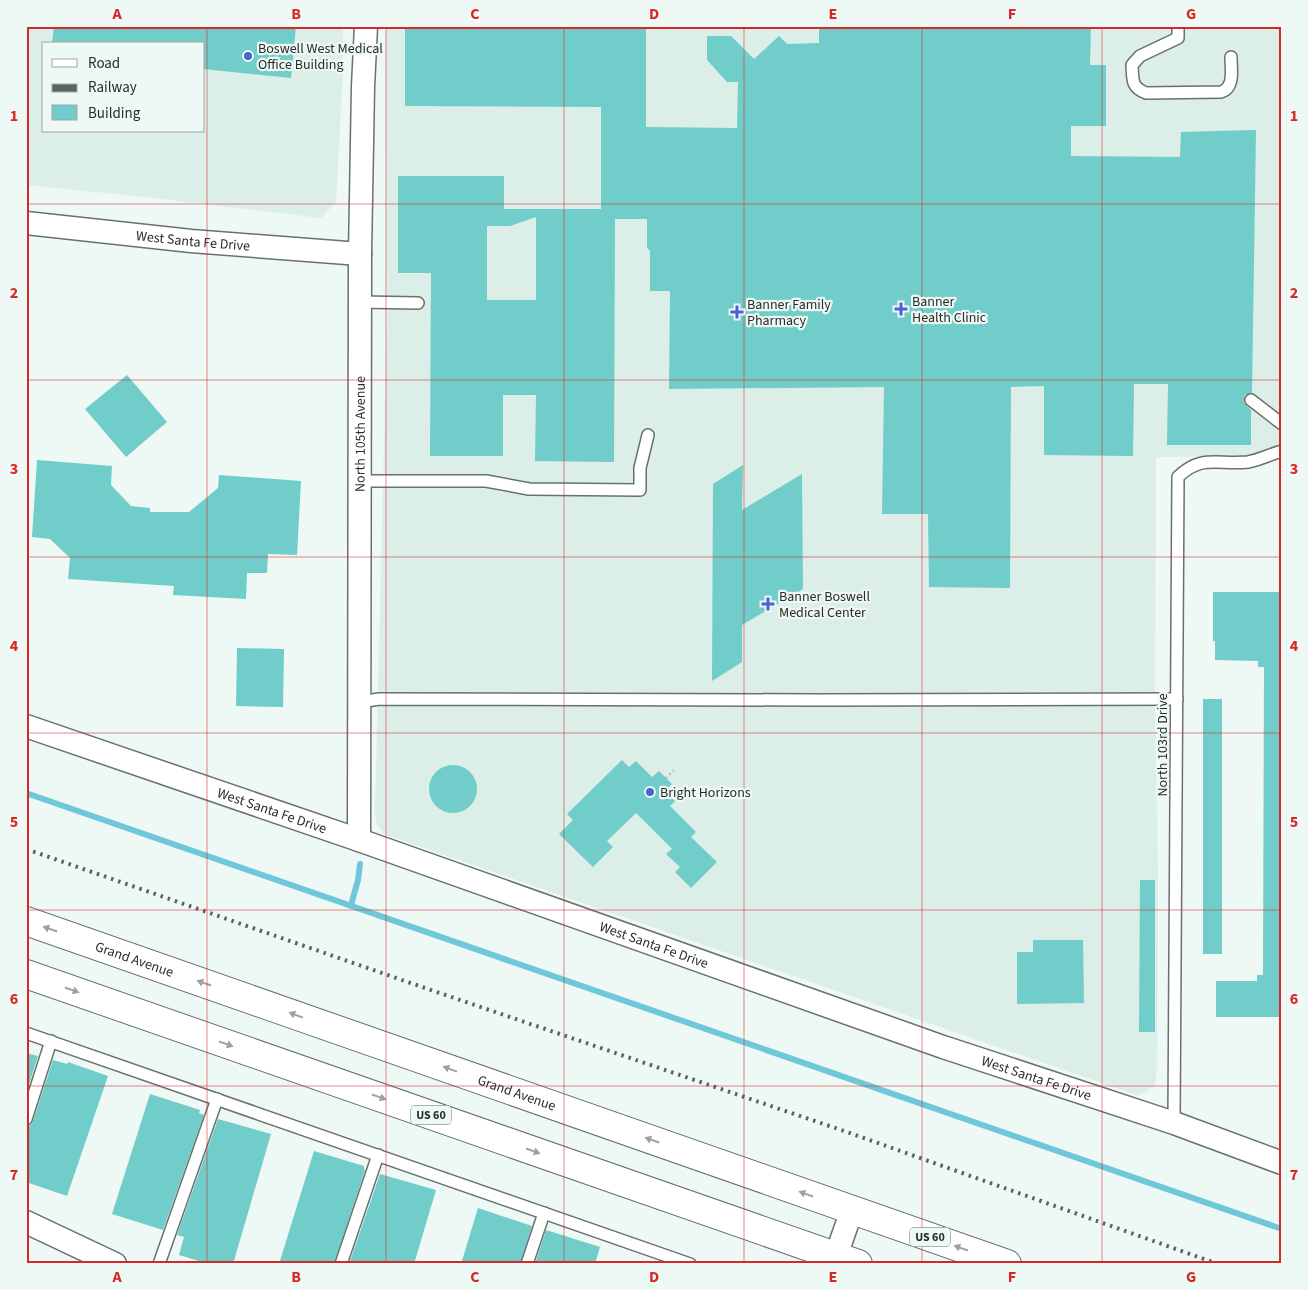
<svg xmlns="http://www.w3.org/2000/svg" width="1308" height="1290" font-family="'Source Sans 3',sans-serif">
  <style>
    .built { fill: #dbeee7; fill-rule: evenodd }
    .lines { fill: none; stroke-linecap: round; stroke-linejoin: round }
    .stream { stroke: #6fc8da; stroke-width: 6 }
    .building { fill: #70cdc9; fill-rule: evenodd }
    .service-casing { stroke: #68716e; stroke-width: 14 }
    .minor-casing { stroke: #68716e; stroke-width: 25 }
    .trunk-casing { stroke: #68716e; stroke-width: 30 }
    .path { stroke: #a4aca9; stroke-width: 3; stroke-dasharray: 1 4; stroke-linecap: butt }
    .service { stroke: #fff; stroke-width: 11 }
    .minor { stroke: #fff; stroke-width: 22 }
    .trunk { stroke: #fff; stroke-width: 28 }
    .rail { stroke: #5d6260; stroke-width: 4; stroke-dasharray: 2.5 5; stroke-linecap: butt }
    .oneway { fill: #9fa0a0 }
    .grid { fill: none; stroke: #d62828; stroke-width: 1; stroke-opacity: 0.55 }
    .poi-dot { fill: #4d60d5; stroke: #eef8f4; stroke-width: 2 }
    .labels { text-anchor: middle; stroke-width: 4.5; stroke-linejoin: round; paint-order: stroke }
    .shield { fill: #eef8f4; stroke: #646a67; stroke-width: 1 }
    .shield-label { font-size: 12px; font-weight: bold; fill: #292d2b }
    .poi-label { font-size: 14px; fill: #292d2b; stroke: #eef8f4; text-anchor: start }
    .street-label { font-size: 14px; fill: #292d2b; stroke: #eef8f4 }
    .neatline { fill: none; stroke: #d62828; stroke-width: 2 }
    .grid-label { font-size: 16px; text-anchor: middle; font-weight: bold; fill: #d62828 }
  </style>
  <rect width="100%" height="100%" fill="#eef8f4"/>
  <g class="built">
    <path d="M26 26H343V70L336 202 321 218 136 196 26 185ZM44 44H204V131H44Z"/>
    <polygon points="386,26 1282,26 1282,456 1156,457 1155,699 1158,870 1157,1071 1155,1085 1146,1092 1136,1095 1125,1091 384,834 377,825 375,813 387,324"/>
  </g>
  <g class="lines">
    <g class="stream">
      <polyline points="26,793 1282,1229"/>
      <polyline points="351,905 358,880 360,864"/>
    </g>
  </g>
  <g class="building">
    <polygon points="54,26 296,26 291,78 204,69 204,44 52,44"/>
    <path d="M405 26H646V127L737 128 738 82H727L707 60V36H731L754 59 779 36 787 44 819 43V26H1091L1090 65H1106V126H1071V156L1180 157 1181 132 1256 130 1252 393 1245 395 1244 399V403L1251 410V445H1167L1168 384H1134L1133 456 1044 455V386L1011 387 1010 588 929 587 928 514H882L884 387 669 389 670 291H650V251L647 248V219H615L614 462 535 461 536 395H503V456H430L431 273H398V176H504V209H601V107L405 106ZM536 217V300H487V226H510Z"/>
    <polygon points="127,375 167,422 126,457 85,409"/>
    <polygon points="37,460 112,466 111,485 131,506 150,508 150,512 189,512 218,488 219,475 301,481 297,555 268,554 267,573 247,573 246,599 173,595 174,586 68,579 70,558 50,539 32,537"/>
    <polygon points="743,465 742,510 802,474 803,589 742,625 742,662 712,681 713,484"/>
    <polygon points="1213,592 1282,592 1282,1017 1216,1017 1216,981 1257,981 1257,975 1263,975 1264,667 1258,667 1258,661 1215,660 1215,641 1213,641"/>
    <polygon points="237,648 284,649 283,707 236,706"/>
    <rect x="1203" y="699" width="19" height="255"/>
    <polygon points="622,760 629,767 636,761 652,777 659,771 672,784 665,791 675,801 670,806 696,832 691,837 717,862 691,888 675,872 680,867 666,854 672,849 636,813 607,841 613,847 593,867 559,834 573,820 567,814"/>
    <circle cx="453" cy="789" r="24"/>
    <polygon points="1140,880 1155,880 1155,1032 1139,1032"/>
    <polygon points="1033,940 1083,940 1084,1003 1017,1004 1017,952 1033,952"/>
    <polygon points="26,1053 38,1056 26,1094"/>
    <polygon points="53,1060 67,1064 68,1062 108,1076 67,1196 26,1182 26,1126 31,1125 33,1121"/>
    <polygon points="150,1094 200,1110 199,1113 204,1115 163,1230 112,1214"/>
    <polygon points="218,1119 271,1134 233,1264 208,1264 179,1255 184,1237 177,1235"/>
    <polygon points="314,1151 364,1166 364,1169 365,1170 334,1264 279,1264"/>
    <polygon points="380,1174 436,1190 414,1264 349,1264"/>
    <polygon points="478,1208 532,1226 520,1264 461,1264"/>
    <polygon points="546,1230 600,1247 595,1264 535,1264"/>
  </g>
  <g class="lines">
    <defs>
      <g id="service">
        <path d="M1178 26V38L1140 56 1132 65C1133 80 1131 87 1146 93L1221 92C1235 88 1231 69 1231 57"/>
        <polyline points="360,302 418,303"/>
        <polyline points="1251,400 1282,424"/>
        <polyline points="360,481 486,481 529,489 640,490 640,468 648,435"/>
        <polyline points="360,702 379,699 818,700 1177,699"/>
        <polyline points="26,1033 690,1264"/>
        <polyline points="26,1119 51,1041"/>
        <path d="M1174 1123 1178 477C1201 454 1218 465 1248 462 1259 460 1271 454 1282 451"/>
        <polyline points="159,1264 217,1099"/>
        <polyline points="341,1264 378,1155"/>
        <polyline points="527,1264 544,1213"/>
      </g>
      <g id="minor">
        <path id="s1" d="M26 223 191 241 360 254"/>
        <path id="s2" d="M26 726 359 840 943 1047 1174 1123 1282 1163"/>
        <path id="s3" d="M359 840 360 254 363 87 366 26"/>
        <polyline points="26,1222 115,1264"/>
        <polyline points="833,1264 852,1210"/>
      </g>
      <g id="trunk">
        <path id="s4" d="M26 921 1007 1264"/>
        <polyline points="26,974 858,1264"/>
      </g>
    </defs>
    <use href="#service" class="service-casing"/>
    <use href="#minor" class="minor-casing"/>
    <use href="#trunk" class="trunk-casing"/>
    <polyline class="path" points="666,778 676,768"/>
    <use href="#service" class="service"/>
    <use href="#minor" class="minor"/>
    <use href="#trunk" class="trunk"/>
    <polyline class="rail" points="26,849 425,988 847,1132 1218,1264"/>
  </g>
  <defs><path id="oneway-solid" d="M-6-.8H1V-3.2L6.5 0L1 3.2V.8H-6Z" transform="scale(1.25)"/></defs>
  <g class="oneway">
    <use href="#oneway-solid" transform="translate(50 929) rotate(-161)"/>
    <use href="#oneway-solid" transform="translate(204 983) rotate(-161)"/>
    <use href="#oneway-solid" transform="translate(72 990) rotate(19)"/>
    <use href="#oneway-solid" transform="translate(296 1015) rotate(-160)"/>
    <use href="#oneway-solid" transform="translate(226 1044) rotate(19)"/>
    <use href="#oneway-solid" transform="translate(450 1069) rotate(-160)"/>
    <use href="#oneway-solid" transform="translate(379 1097) rotate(19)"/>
    <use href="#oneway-solid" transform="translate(652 1140) rotate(-161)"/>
    <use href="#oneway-solid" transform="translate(533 1151) rotate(19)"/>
    <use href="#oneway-solid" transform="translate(806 1194) rotate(-161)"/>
    <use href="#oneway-solid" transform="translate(961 1248) rotate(-161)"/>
  </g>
  <path class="grid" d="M207 26V1264M386 26V1264M564 26V1264M744 26V1264M922 26V1264M1102 26V1264M26 204H1282M26 380H1282M26 557H1282M26 733H1282M26 910H1282M26 1086H1282"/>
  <g class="poi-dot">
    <circle cx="248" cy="56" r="5"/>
    <path d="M898.5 301.5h5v5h5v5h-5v5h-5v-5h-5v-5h5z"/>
    <path d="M734.5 304.5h5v5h5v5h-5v5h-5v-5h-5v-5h5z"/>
    <path d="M765.5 596.5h5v5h5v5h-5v5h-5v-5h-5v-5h5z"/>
    <circle cx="650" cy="792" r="5"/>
  </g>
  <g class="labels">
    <g class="shield">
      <rect x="411" y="1105.5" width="40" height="19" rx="4"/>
      <rect x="910" y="1227.5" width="40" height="19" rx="4"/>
    </g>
    <g class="shield-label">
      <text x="431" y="1119">US 60</text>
      <text x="930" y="1241">US 60</text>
    </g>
    <g class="poi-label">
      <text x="258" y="53">Boswell West Medical<tspan x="258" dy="16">Office Building</tspan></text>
      <text x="912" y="306">Banner<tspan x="912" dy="16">Health Clinic</tspan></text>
      <text x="747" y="309">Banner Family<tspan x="747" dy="16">Pharmacy</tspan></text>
      <text x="779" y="601">Banner Boswell<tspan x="779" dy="16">Medical Center</tspan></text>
      <text x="660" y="797">Bright Horizons</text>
    </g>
    <g class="street-label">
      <text dy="5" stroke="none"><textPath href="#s1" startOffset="168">West Santa Fe Drive</textPath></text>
      <text dy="5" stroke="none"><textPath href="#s3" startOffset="406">North 105th Avenue</textPath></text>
      <text transform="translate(1162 745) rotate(-90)" y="5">North 103rd Drive</text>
      <text dy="5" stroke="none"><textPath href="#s2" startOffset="260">West Santa Fe Drive</textPath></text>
      <text dy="5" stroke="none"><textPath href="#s2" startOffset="665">West Santa Fe Drive</textPath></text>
      <text dy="5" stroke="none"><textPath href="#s4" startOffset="115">Grand Avenue</textPath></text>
      <text dy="5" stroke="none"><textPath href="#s2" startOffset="1070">West Santa Fe Drive</textPath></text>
      <text dy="5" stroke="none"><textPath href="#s4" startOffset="520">Grand Avenue</textPath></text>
    </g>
  </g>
  <rect width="1308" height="1290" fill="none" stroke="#eef8f4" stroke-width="55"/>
  <rect x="42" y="42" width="162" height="90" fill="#eef8f4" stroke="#9fa7a4"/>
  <rect x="52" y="59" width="25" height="8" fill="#ffffff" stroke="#9fa7a4"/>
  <text x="88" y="68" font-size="15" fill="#292d2b">Road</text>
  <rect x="52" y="84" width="25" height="8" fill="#5d6260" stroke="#9fa7a4"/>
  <text x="88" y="92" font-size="15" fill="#292d2b">Railway</text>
  <rect x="52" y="105" width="25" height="15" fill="#70cdc9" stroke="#9fa7a4"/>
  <text x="88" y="118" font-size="15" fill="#292d2b">Building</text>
  <rect x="28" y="28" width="1252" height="1234" class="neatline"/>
  <g class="grid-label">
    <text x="117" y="19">A</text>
    <text x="296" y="19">B</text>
    <text x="475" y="19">C</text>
    <text x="654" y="19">D</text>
    <text x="833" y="19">E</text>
    <text x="1012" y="19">F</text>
    <text x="1191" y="19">G</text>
    <text x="14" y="121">1</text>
    <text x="1294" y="121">1</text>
    <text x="14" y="298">2</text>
    <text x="1294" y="298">2</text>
    <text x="14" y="474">3</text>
    <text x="1294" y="474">3</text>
    <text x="14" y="651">4</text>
    <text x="1294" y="651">4</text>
    <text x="14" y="827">5</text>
    <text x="1294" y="827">5</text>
    <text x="14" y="1004">6</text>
    <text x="1294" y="1004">6</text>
    <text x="14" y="1180">7</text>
    <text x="1294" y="1180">7</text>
    <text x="117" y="1282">A</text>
    <text x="296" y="1282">B</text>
    <text x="475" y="1282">C</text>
    <text x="654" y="1282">D</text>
    <text x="833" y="1282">E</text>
    <text x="1012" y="1282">F</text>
    <text x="1191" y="1282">G</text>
  </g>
</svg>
